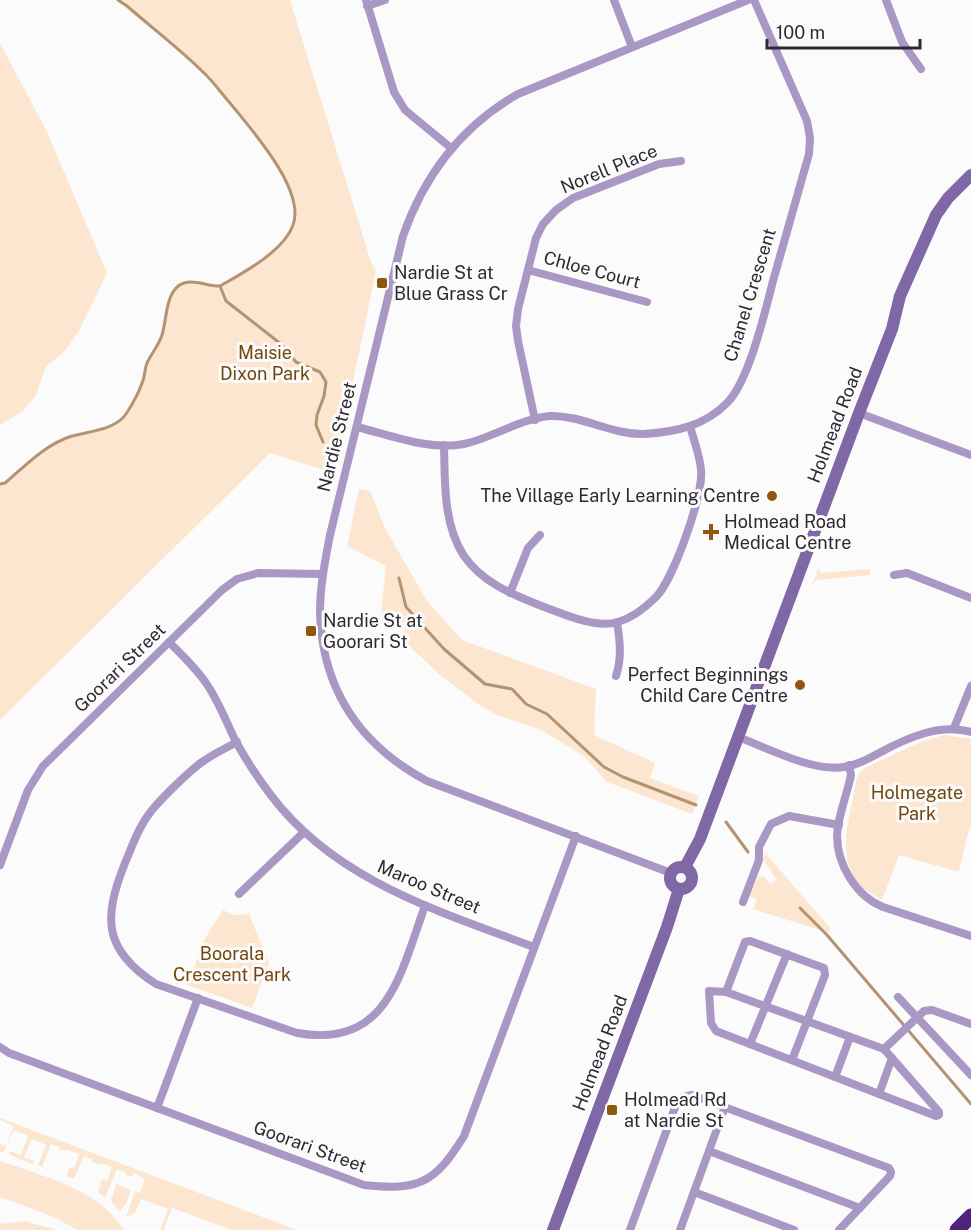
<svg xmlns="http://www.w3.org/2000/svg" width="971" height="1230" font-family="'Public Sans',sans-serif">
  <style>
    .green { fill: #fde6d0 }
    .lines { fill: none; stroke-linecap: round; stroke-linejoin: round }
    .stream { stroke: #b49373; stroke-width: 3 }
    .street { stroke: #a898c3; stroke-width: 8 }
    .secondary { stroke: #8068a6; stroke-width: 12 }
    .highway { stroke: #4d237c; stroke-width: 15 }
    .poi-dot { fill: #8e570b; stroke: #fbfbfb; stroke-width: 2 }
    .labels { text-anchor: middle; stroke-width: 6; stroke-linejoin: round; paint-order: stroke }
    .street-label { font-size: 18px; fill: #2d2933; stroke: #fbfbfb }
    .poi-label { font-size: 18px; fill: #2d2933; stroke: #fbfbfb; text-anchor: start }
    .park-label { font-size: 18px; fill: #72460c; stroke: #fbfbfb }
  </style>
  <rect width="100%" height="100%" fill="#fbfbfb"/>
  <g class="green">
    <path d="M118 0H290L371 262 376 271 334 473 270 453 0 720V484L5 483C26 465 46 444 72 436 90 431 115 430 126 414 133 404 141 388 144 377 145 372 145 368 147 363 151 354 159 345 162 335 167 320 166 289 184 283 196 279 209 287 220 286 243 273 284 251 293 225 306 190 251 129 230 103 221 93 213 81 203 72 179 48 152 28 127 6Z"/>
    <polygon points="0,43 48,134 107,273 79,331 64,352 46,366 36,395 23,411 0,425"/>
    <polygon points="359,489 370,491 385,528 427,601 462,640 596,689 594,735 655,763 650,778 699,796 692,814 607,782 584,756 541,730 497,715 479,705 439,674 403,640 405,624 381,613 386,566 347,546"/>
    <polygon points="819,567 820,573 870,569 870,575 817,580 812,585"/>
    <path d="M944 735 971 739V828H969L959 872 899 855 882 900C875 896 864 890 859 884 834 852 852 815 856 780L860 772 867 767 920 742Z"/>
    <polygon points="766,854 830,928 829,933 753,909 757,899 749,896 759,876 764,877 770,884 777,880 764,861 763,858"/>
    <polygon points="223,910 234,915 249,914 269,963 252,1008 188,985 204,940"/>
    <polygon points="0,1118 297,1230 232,1230 172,1208 164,1230 160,1230 168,1209 141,1199 135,1213 126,1217 135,1191 140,1193 145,1179 134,1173 132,1177 125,1174 125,1172 117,1169 105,1198 98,1192 102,1179 107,1181 112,1167 101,1163 100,1165 92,1162 92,1159 84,1156 74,1179 67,1176 69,1167 74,1168 79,1154 68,1150 59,1150 60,1147 51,1144 42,1167 38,1165 46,1145 32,1139 24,1157 34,1161 33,1164 10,1155 9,1151 21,1155 28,1136 14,1130 3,1153 0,1151 0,1144 6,1146 14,1126 0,1120"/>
    <path d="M0 1161C42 1176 99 1189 124 1230H77L54 1217 0 1197Z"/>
    <polygon points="116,1184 131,1190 126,1204 120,1211 111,1202"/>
    <polygon points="25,1221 57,1230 0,1230 0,1224"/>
  </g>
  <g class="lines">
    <g class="stream">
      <polyline points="220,286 226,301 281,344 296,362 320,372 326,382 324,396 317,415 316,425 323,442"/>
      <path d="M0 484 5 483C26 465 46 444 72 436 90 431 115 430 126 414 133 404 141 388 144 377 145 372 145 368 147 363 151 354 159 345 162 335 167 320 165 289 184 283 195 279 209 287 220 286 243 273 284 251 293 225 306 190 251 129 230 103 221 93 213 81 203 72 179 48 152 28 127 6L118 0"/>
      <polyline points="399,578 406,607 444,649 485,684 512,689 526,704 547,714 604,767 623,777 696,805"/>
      <polyline points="726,822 748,852"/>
      <polyline points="800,908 827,935 971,1104"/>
    </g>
    <g class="street">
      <polyline points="366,0 394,92 405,110 451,148"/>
      <polyline points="614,0 632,47"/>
      <polyline points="886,0 902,42 921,69"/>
      <polyline points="367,6 385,0"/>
      <polyline points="528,270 647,302"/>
      <polyline points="859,413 971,455"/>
      <polyline points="535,420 518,341 516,326 518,309 536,238 543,224 556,210 573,198 659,164 681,161"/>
      <path d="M357 427C390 435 429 451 464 444 492 438 522 418 550 416 582 415 612 435 644 434 676 432 704 426 727 403 749 381 765 312 773 281 785 238 797 196 809 154L810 138 807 121 754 0"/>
      <path d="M444 445C445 482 443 524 464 556 482 582 511 594 539 605 561 613 594 629 618 622 632 618 646 607 656 597 673 580 704 494 701 470 700 456 694 441 690 426"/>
      <polyline points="894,575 907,573 971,598"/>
      <polyline points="510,593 528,548 540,535"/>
      <path d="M169 642C182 655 196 668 206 683 218 700 226 721 235 740 245 758 257 777 270 794 334 880 438 911 534 947"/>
      <path d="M616 676C622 658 620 641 617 622"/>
      <polyline points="954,728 971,686"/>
      <path d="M738 737C768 748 812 772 844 767 857 765 868 759 879 753 907 738 939 723 971 732"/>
      <path d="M237 742C226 748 215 753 205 760 192 768 162 798 152 810 139 826 133 844 125 863 103 918 103 950 156 984L297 1033C388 1049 400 974 425 906"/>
      <path d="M849 765 851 775C847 795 838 815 837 835 837 865 856 896 883 907L971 936"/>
      <polyline points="0,865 28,790 43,766 222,590 237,579 258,573 323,574"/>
      <path d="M671 873 427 781C360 745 322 690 320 612 320 586 325 561 330 535L403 236C424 176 462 126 518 94L748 0"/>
      <polyline points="239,894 303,833"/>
      <polyline points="743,902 759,860 759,847 771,824 789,816 839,825"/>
      <polygon points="709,991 726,992 884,1049 939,1112 939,1115 936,1116 716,1031 711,1023"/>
      <polyline points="726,992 745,942 750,941 824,968 825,975 792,1060"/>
      <polyline points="898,997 971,1075"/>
      <polyline points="750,1044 787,954"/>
      <path d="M0 1047 9 1053 364 1185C419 1191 435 1183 464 1136L576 836"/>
      <polyline points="884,1049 924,1011 932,1010 971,1024"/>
      <polyline points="835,1077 850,1037"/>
      <polyline points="879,1094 892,1058"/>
      <polyline points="157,1108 198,998"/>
      <polyline points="709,1151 860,1208"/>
      <polyline points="694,1192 794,1230"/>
      <polyline points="630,1230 677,1102 684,1097 692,1095 889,1168 891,1172 890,1176 839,1230"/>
      <polyline points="680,1230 725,1107"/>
    </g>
    <g class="secondary">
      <circle cx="681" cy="878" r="11"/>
      <polyline points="685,867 700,839 859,413 892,329 900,296 936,215 948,198 971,175"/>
      <polyline points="553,1230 667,927 679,889"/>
    </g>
    <polyline class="highway" points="957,1230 971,1216"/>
  </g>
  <g class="poi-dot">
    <rect x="376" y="277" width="12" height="12" rx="3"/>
    <circle cx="772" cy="496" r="6"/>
    <path d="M708 523h6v6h6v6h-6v6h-6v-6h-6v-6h6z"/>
    <rect x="305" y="625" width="12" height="12" rx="3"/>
    <circle cx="800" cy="685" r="6"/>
    <rect x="606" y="1104" width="12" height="12" rx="3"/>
  </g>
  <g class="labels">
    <g class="street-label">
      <text transform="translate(609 169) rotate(-22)" y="6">Norell Place</text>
      <text transform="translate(592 270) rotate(15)" y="6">Chloe Court</text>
      <text transform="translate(750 295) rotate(-73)" y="6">Chanel Crescent</text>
      <text transform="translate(835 425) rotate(-69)" y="6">Holmead Road</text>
      <text transform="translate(337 437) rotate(-76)" y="6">Nardie Street</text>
      <text transform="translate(120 668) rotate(-44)" y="6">Goorari Street</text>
      <text transform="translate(429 887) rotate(23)" y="6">Maroo Street</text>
      <text transform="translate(600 1053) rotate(-69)" y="6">Holmead Road</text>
      <text transform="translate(310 1147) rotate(20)" y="6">Goorari Street</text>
    </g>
    <g class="poi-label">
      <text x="394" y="279">Nardie St at<tspan x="394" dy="21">Blue Grass Cr</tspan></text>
      <text x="760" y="502" text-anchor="end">The Village Early Learning Centre</text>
      <text x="724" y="528">Holmead Road<tspan x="724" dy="21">Medical Centre</tspan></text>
      <text x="323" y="627">Nardie St at<tspan x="323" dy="21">Goorari St</tspan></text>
      <text x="788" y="681" text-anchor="end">Perfect Beginnings<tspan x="788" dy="21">Child Care Centre</tspan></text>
      <text x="624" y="1106">Holmead Rd<tspan x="624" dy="21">at Nardie St</tspan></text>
    </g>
    <g class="park-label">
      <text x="265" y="359">Maisie<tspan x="265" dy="21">Dixon Park</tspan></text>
      <text x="917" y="799">Holmegate<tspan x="917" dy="21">Park</tspan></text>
      <text x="232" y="960">Boorala<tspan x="232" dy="21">Crescent Park</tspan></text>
    </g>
  </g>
  <path d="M767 39v9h153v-9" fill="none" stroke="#2d2933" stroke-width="3"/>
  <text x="776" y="39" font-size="18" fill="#2d2933" stroke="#fbfbfb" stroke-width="4.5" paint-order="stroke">100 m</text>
</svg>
